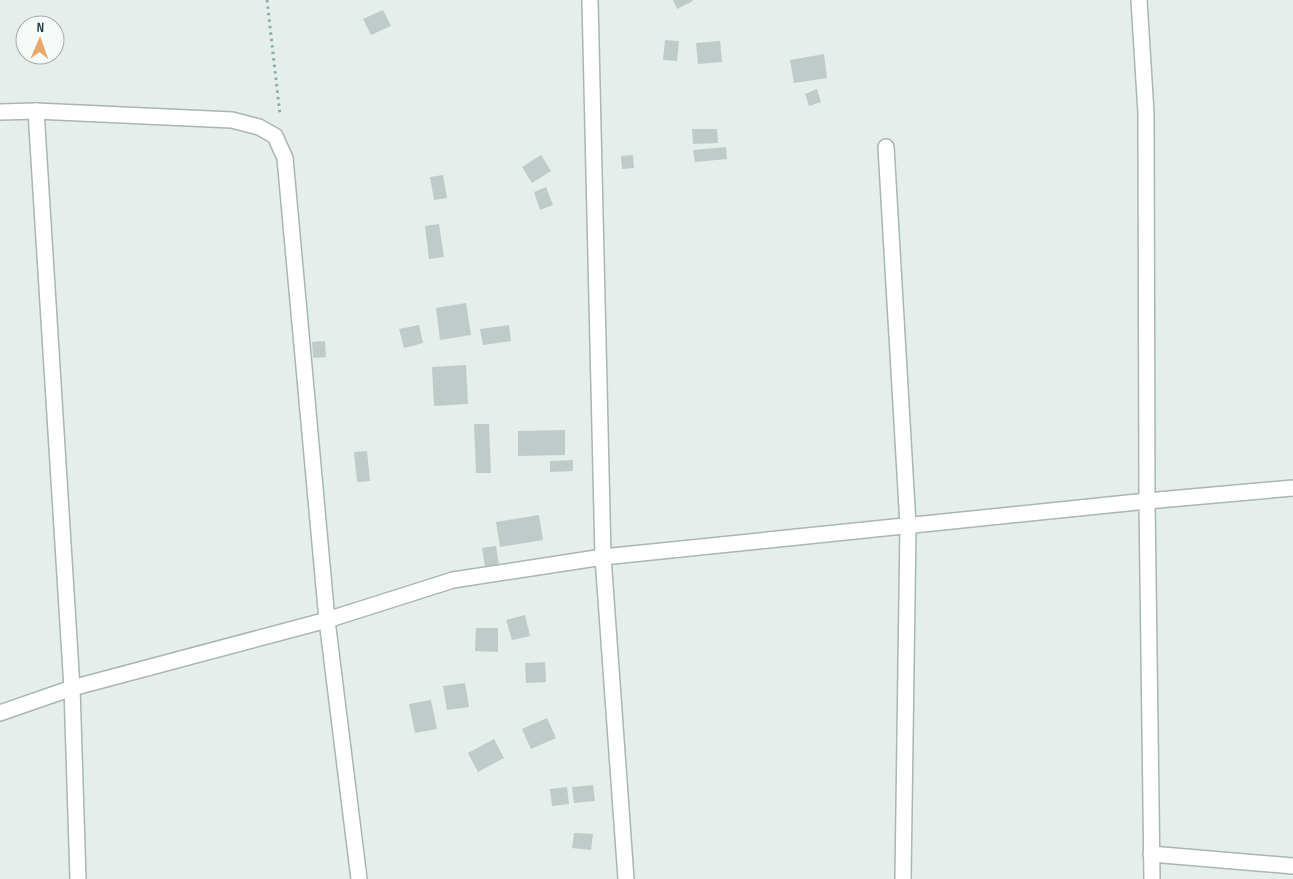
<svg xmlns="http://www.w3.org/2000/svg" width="1293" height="879" font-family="'Sofia Sans Condensed',sans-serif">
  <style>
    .building { fill: #becbc9 }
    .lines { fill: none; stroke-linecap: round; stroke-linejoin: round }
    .street-casing { stroke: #a8b6b4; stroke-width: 18 }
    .path { stroke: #88afac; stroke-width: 3; stroke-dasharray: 2.5 4; stroke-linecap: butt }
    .street { stroke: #fff; stroke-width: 15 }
  </style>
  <rect width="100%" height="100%" fill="#e6eeec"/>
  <g class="building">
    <polygon points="673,0 692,0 693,1 677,9"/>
    <polygon points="383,10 391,26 371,35 363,19"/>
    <polygon points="665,40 679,41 677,61 663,60"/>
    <polygon points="720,41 722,62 698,64 696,43"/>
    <polygon points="824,54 827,78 794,83 790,60"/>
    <polygon points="817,89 821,102 809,106 805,94"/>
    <polygon points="692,129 717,129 718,143 693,144"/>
    <polygon points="726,147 727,159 695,162 693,150"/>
    <polygon points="541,155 551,171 532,183 522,167"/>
    <polygon points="633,155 634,168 622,169 621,156"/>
    <polygon points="443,175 447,198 434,200 430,177"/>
    <polygon points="546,187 553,205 540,210 534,192"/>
    <polygon points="439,224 444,257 429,259 425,226"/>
    <polygon points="466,303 471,335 440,340 436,308"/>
    <polygon points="419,325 423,343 404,348 399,329"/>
    <polygon points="509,325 511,341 483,345 480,329"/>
    <polygon points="325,341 326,357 313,358 312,342"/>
    <polygon points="466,365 468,404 434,406 432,367"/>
    <polygon points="474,424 489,424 491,473 476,473"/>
    <polygon points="565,430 565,455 518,456 518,431"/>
    <polygon points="367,451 370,481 357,482 354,452"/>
    <polygon points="573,460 573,471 550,472 550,461"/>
    <polygon points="539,515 543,540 500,547 496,522"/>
    <polygon points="496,546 499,565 485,567 482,548"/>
    <polygon points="525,615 530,636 512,640 506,620"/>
    <polygon points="476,628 498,628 498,652 475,651"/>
    <polygon points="545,662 546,682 526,683 525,663"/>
    <polygon points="465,683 469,707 447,710 443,686"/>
    <polygon points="431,700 437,729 415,733 409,704"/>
    <polygon points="547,718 556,738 531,749 522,729"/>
    <polygon points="494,739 504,758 478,772 468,753"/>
    <polygon points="593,785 595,801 574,803 572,787"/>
    <polygon points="567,787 569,804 552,806 550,789"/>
    <polygon points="574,833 593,834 591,850 572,848"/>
  </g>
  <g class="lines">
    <defs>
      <g id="street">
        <polyline points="590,0 603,557 626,879"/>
        <polyline points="1139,0 1146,113 1147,501 1152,879"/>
        <polyline points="36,111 72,688 78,879"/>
        <polyline points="0,112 36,111 232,120 259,127 275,136 285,158 327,620 359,879"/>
        <polyline points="886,147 908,525 903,879"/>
        <polyline points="0,713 72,688 327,620 453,580 603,557 1147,501 1293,488"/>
        <polyline points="1151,854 1293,866"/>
      </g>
    </defs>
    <use href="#street" class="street-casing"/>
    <polyline class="path" points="267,0 280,115"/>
    <use href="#street" class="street"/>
  </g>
  <g transform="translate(40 40) rotate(2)"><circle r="24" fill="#f6faf9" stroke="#a2afae"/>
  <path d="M0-4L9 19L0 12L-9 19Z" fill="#eaa768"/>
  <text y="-8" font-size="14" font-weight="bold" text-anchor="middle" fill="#253f3e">N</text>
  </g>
</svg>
